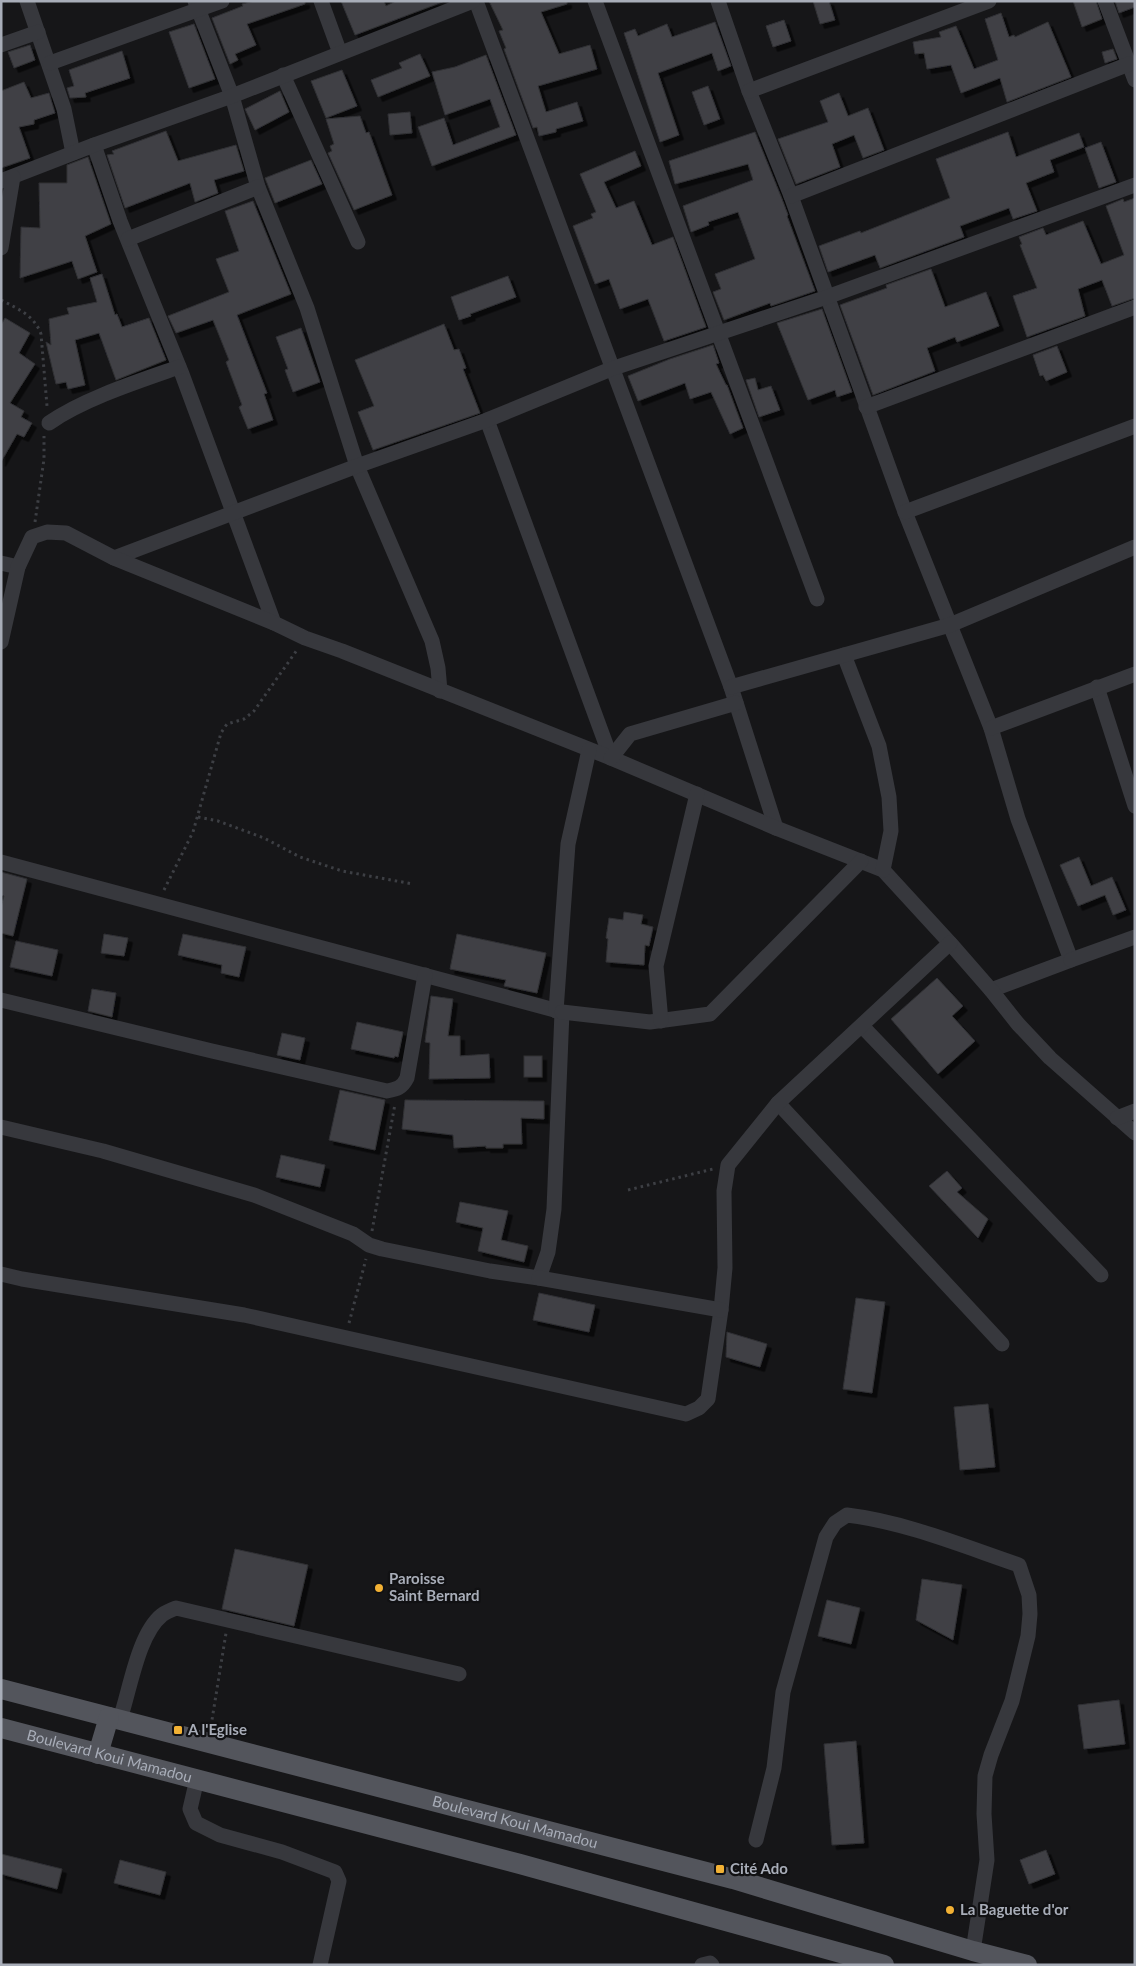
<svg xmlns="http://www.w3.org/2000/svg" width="1136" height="1966" font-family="Lato,sans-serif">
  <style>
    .building { fill: #404145; stroke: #303034; filter: url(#shadow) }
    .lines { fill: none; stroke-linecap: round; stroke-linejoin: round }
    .path { stroke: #3d3f44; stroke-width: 3; stroke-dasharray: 2.5 4; stroke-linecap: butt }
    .minor { stroke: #37383d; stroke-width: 15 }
    .major { stroke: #53555c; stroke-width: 20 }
    .poi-dot { fill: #f2b134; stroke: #111113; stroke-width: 2 }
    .labels { text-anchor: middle; stroke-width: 4.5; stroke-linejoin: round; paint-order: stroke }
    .poi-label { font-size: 15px; font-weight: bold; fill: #a8adb8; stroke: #111113; text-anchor: start }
    .street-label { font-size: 15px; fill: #a8adb8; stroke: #111113 }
  </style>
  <defs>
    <filter id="shadow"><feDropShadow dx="4.5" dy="4.5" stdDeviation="0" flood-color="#0009"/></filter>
  </defs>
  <rect width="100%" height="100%" fill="#161618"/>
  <g class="building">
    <polygon points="254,1 305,1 305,4 247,24 256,45 235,54 238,60 230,64 212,18 243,6 242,4"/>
    <polygon points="341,1 384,1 386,6 396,1 445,1 355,35"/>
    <polygon points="489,1 567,1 567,4 541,12 559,54 590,45 597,69 538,86 546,112 577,102 583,121 556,129 556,132 539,136 537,127 533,128 504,49 506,48 499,31 503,30"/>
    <polygon points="813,1 829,1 835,20 820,24"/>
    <polygon points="1073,1 1096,1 1102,19 1082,27"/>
    <polygon points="1115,1 1135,1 1135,7 1119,13"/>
    <polygon points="1001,13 1009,37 1014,35 1015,37 1048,22 1071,77 1007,102 1000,78 961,93 951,65 927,69 924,53 915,54 913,42 941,37 939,32 956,26 974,69 998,60 985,19"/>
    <polygon points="784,20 791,41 773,47 766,26"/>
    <polygon points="715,22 731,66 718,71 712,53 658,73 679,135 660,142 624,33 635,29 638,36 667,24 672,37"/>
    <polygon points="194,24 215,79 189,88 169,32"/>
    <polygon points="30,45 35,60 14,68 8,52"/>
    <polygon points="1113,49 1117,59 1105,63 1102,52"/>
    <polygon points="122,51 130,78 85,93 86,97 70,98 67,88 74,86 69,70"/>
    <polygon points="420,54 430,76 378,97 371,80 402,68 399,63"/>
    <polygon points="486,55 516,135 432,166 418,127 444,118 453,145 500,127 490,99 445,115 432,72 455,67"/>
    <polygon points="342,70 357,106 326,118 311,81"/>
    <polygon points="24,82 31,98 49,93 55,113 34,120 34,124 19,127 30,158 1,168 1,91"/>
    <polygon points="708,86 720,119 704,125 692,92"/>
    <polygon points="280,91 289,112 255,130 245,109"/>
    <polygon points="839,93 848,116 868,108 884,150 863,158 854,135 832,144 840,167 796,184 778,139 828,122 820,101"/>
    <polygon points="410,112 412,133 390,135 388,114"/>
    <polygon points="360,116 366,133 369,132 392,195 354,210 328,153 332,151 330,146 334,144 326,119"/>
    <polygon points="166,131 178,161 236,145 244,171 214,180 218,193 195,202 190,183 125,208 107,155 114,154 112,151"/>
    <polygon points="755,132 782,199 788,215 787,216 815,291 771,306 770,303 724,320 713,292 721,289 715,274 755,259 738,212 708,222 709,225 691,232 683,206 753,180 748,164 675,184 669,161"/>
    <polygon points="1008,132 1016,157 1079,133 1084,147 1050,160 1054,172 1026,183 1037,211 1013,219 1009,208 960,226 964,237 880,268 875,255 828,272 819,246 860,231 861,233 950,198 936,159"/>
    <polygon points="1101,142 1116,182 1099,188 1085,148"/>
    <polygon points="635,151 641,166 604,182 616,208 634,201 652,245 673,237 706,327 664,341 648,299 620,309 609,279 595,284 573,226 593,218 591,214 596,212 580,174"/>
    <polygon points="88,157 111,224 85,236 97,272 78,279 72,261 20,278 21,227 40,228 39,183 67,183 67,165"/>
    <polygon points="311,160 322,184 275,203 265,178"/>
    <polygon points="1135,198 1135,298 1112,306 1102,280 1078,289 1085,316 1027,337 1013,296 1037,288 1020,245 1022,244 1019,237 1043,228 1046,235 1083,221 1101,264 1124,255 1106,206 1123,199 1124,202"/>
    <polygon points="253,201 291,294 237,315 267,393 264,394 273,420 248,429 239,407 242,405 226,362 229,360 213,320 176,333 168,316 229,292 216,259 239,251 225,211"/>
    <polygon points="931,269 945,307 986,292 999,326 957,342 955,337 927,348 935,371 873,395 840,305 887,288 886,285"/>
    <polygon points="102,274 115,315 117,314 122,327 149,318 166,360 116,380 99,333 75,340 85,385 68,389 66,382 56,384 46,342 51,345 49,319 69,314 67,308 97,302 90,278"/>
    <polygon points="508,276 516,297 470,314 471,316 459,320 451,297"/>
    <polygon points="822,309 852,392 837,397 835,390 808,400 777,323"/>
    <polygon points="5,318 30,333 19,353 35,364 10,403 24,411 21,417 32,423 24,437 17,434 1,462 1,325"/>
    <polygon points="444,324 454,350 459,349 466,368 463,369 480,413 373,450 358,412 374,406 355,360"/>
    <polygon points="301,328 320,382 293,392 285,370 288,369 276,337"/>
    <polygon points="713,345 719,363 716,364 726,385 727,385 743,428 730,434 711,392 690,399 685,383 638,401 628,376 670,359"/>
    <polygon points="1057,346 1067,372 1046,381 1043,375 1040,376 1033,355"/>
    <polygon points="755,378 758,390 771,386 780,410 759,417 746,380"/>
    <polygon points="1079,857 1091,886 1112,877 1126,910 1113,915 1105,895 1078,906 1060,865"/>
    <polygon points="1,872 27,879 13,936 1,933 1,907 4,896 1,895"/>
    <polygon points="624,912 643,915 641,924 653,927 649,946 645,945 644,965 606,962 608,939 606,938 609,918 623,920"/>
    <polygon points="104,934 128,938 124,956 101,953"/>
    <polygon points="183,934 246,947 239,977 221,973 222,965 178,955"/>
    <polygon points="457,934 546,953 537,993 504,986 506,980 450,969"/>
    <polygon points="16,941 58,950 52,976 10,967"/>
    <polygon points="937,978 963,1006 952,1016 975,1041 938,1074 891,1019"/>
    <polygon points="92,989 116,993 112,1017 88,1011"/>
    <polygon points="431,996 453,999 448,1036 460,1036 460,1056 489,1054 490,1078 429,1079 430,1043 425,1042"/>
    <polygon points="357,1022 403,1032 398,1057 395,1056 394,1058 351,1049"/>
    <polygon points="282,1033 305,1038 300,1060 277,1055"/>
    <rect x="524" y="1056" width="18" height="21"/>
    <polygon points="340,1090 385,1100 375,1150 329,1140"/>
    <polygon points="405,1100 544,1101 544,1119 521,1118 522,1144 503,1144 503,1148 486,1148 486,1146 454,1148 453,1135 402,1129"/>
    <polygon points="281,1155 325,1165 320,1187 276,1177"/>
    <polygon points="947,1171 962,1188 957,1192 988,1219 978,1238 929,1186"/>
    <polygon points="460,1202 508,1211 501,1240 528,1246 524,1262 478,1251 483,1228 456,1222"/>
    <polygon points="539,1293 595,1305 589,1332 533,1320"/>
    <polygon points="856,1298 885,1302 872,1393 843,1389"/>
    <polygon points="727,1332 767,1344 760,1367 726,1357"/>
    <polygon points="988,1404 995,1467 960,1470 954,1407"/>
    <polygon points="235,1549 308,1565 294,1626 222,1609"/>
    <polygon points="922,1579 962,1585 953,1640 916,1620"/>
    <polygon points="827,1600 860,1608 851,1644 818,1636"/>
    <polygon points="1119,1700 1125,1744 1084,1749 1078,1705"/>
    <polygon points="856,1741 864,1843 832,1845 824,1744"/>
    <polygon points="1046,1850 1055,1874 1029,1884 1020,1860"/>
    <polygon points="1,1854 62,1869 57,1889 1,1874"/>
    <polygon points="120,1860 166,1872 160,1895 114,1883"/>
  </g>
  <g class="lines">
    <g class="path">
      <path d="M1 300C18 309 34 315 41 334L47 406"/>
      <polyline points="35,522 44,459 44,436"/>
      <polyline points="198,817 218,821 264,838 300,857 342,871 413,884"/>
      <polyline points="164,890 193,832 221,733 227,724 244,719 254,711 297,650"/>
      <polyline points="628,1190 713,1169"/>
      <polyline points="372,1231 395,1104"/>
      <polyline points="349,1323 366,1259"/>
      <polyline points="211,1726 226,1633"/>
    </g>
    <g class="minor">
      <polyline points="27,1 64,109 73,153"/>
      <polyline points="195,1 232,96 258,187 307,308 357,466 432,641 438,668 440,691"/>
      <polyline points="321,1 340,53"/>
      <polyline points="476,1 731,687 776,828"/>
      <polyline points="595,1 817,599"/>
      <polyline points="718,1 749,91 791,196 905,512 991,728 1018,819 1071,960 991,990"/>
      <polyline points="1105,1 1135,80"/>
      <polyline points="1,45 38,32"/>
      <polyline points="50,63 222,1"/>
      <polyline points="283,75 358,242"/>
      <polyline points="749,91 989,1"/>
      <polyline points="94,145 120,221 182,374 274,623"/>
      <polyline points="1,181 94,145 232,96 473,1"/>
      <polyline points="791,196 1129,64"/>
      <polyline points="128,239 258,187"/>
      <polyline points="1,248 13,177"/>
      <polyline points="866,407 1135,307"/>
      <polyline points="487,420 611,758"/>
      <path d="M49 423C83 399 139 381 179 367"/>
      <polyline points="905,512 1135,426"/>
      <polyline points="114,558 357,466 487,420 611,369 827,297 1135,185"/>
      <polyline points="1,563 18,567"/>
      <polyline points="1,642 18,567 32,537 47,532 66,533 114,558 274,623 305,638 342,651 611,758 776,828 883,870 950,943 991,990 1018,1024 1050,1058 1135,1133"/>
      <polyline points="844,655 879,746 889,797 891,831 883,870"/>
      <polyline points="731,687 950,625 1135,547"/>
      <polyline points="1097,687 1135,806"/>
      <polyline points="991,728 1135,674"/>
      <polyline points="611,758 630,734 736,703"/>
      <polyline points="1,862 562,1012 554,1209 548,1252 539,1278 490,1271 382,1249 369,1245 353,1234 254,1195 103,1151 1,1127"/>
      <polyline points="1071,960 1135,937"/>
      <path d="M1 1000 212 1051 387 1091C397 1089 402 1088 407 1078L425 975"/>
      <polyline points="556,1011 568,844 589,750"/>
      <polyline points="562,1012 650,1022 710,1014 861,861"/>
      <polyline points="661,1021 656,966 697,794"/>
      <polyline points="862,1026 1101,1275"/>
      <polyline points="778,1103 1002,1344"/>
      <polyline points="1117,1118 1135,1111"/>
      <polyline points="1,1274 22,1279 244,1315 686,1414 699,1408 708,1399 721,1310 725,1268 724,1191 728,1165 778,1103 950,943"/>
      <polyline points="539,1278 721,1310"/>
      <path d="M120 1719C130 1690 138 1634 162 1615 166 1612 171 1610 176 1608L459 1674"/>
      <polyline points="197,1779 190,1809 196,1823 220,1835 282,1852 335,1872 339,1881 320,1965"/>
      <path d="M756 1840 774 1768 783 1692 826 1537 835 1523 847 1515C905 1522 963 1546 1019 1565L1029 1595 1030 1614 1028 1636 1012 1701 991 1755 985 1776 984 1814 987 1860 973 1951"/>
      <polyline points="702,1965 710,1963 712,1965"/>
    </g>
    <g class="major">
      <path id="s1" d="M1 1689 733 1879 973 1951 1027 1965"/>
      <path id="s2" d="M1 1728 520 1864 884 1965"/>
      <polyline points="98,1754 109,1717"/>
    </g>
  </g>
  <g class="poi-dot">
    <circle cx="379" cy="1588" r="5"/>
    <rect x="173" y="1725" width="10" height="10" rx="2.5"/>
    <rect x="715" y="1864" width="10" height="10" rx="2.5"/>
    <circle cx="950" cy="1910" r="5"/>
  </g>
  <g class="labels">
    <g class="poi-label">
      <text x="389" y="1584">Paroisse<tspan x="389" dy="17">Saint Bernard</tspan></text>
      <text x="188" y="1735">A l'Eglise</text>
      <text x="730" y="1874">Cité Ado</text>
      <text x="960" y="1915">La Baguette d'or</text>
    </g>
    <g class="street-label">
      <text dy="5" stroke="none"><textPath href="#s2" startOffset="112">Boulevard Koui Mamadou</textPath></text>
      <text dy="5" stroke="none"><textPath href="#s1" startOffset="531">Boulevard Koui Mamadou</textPath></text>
    </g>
  </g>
  <rect width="1136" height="1966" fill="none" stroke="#a8adb8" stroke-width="5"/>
</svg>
